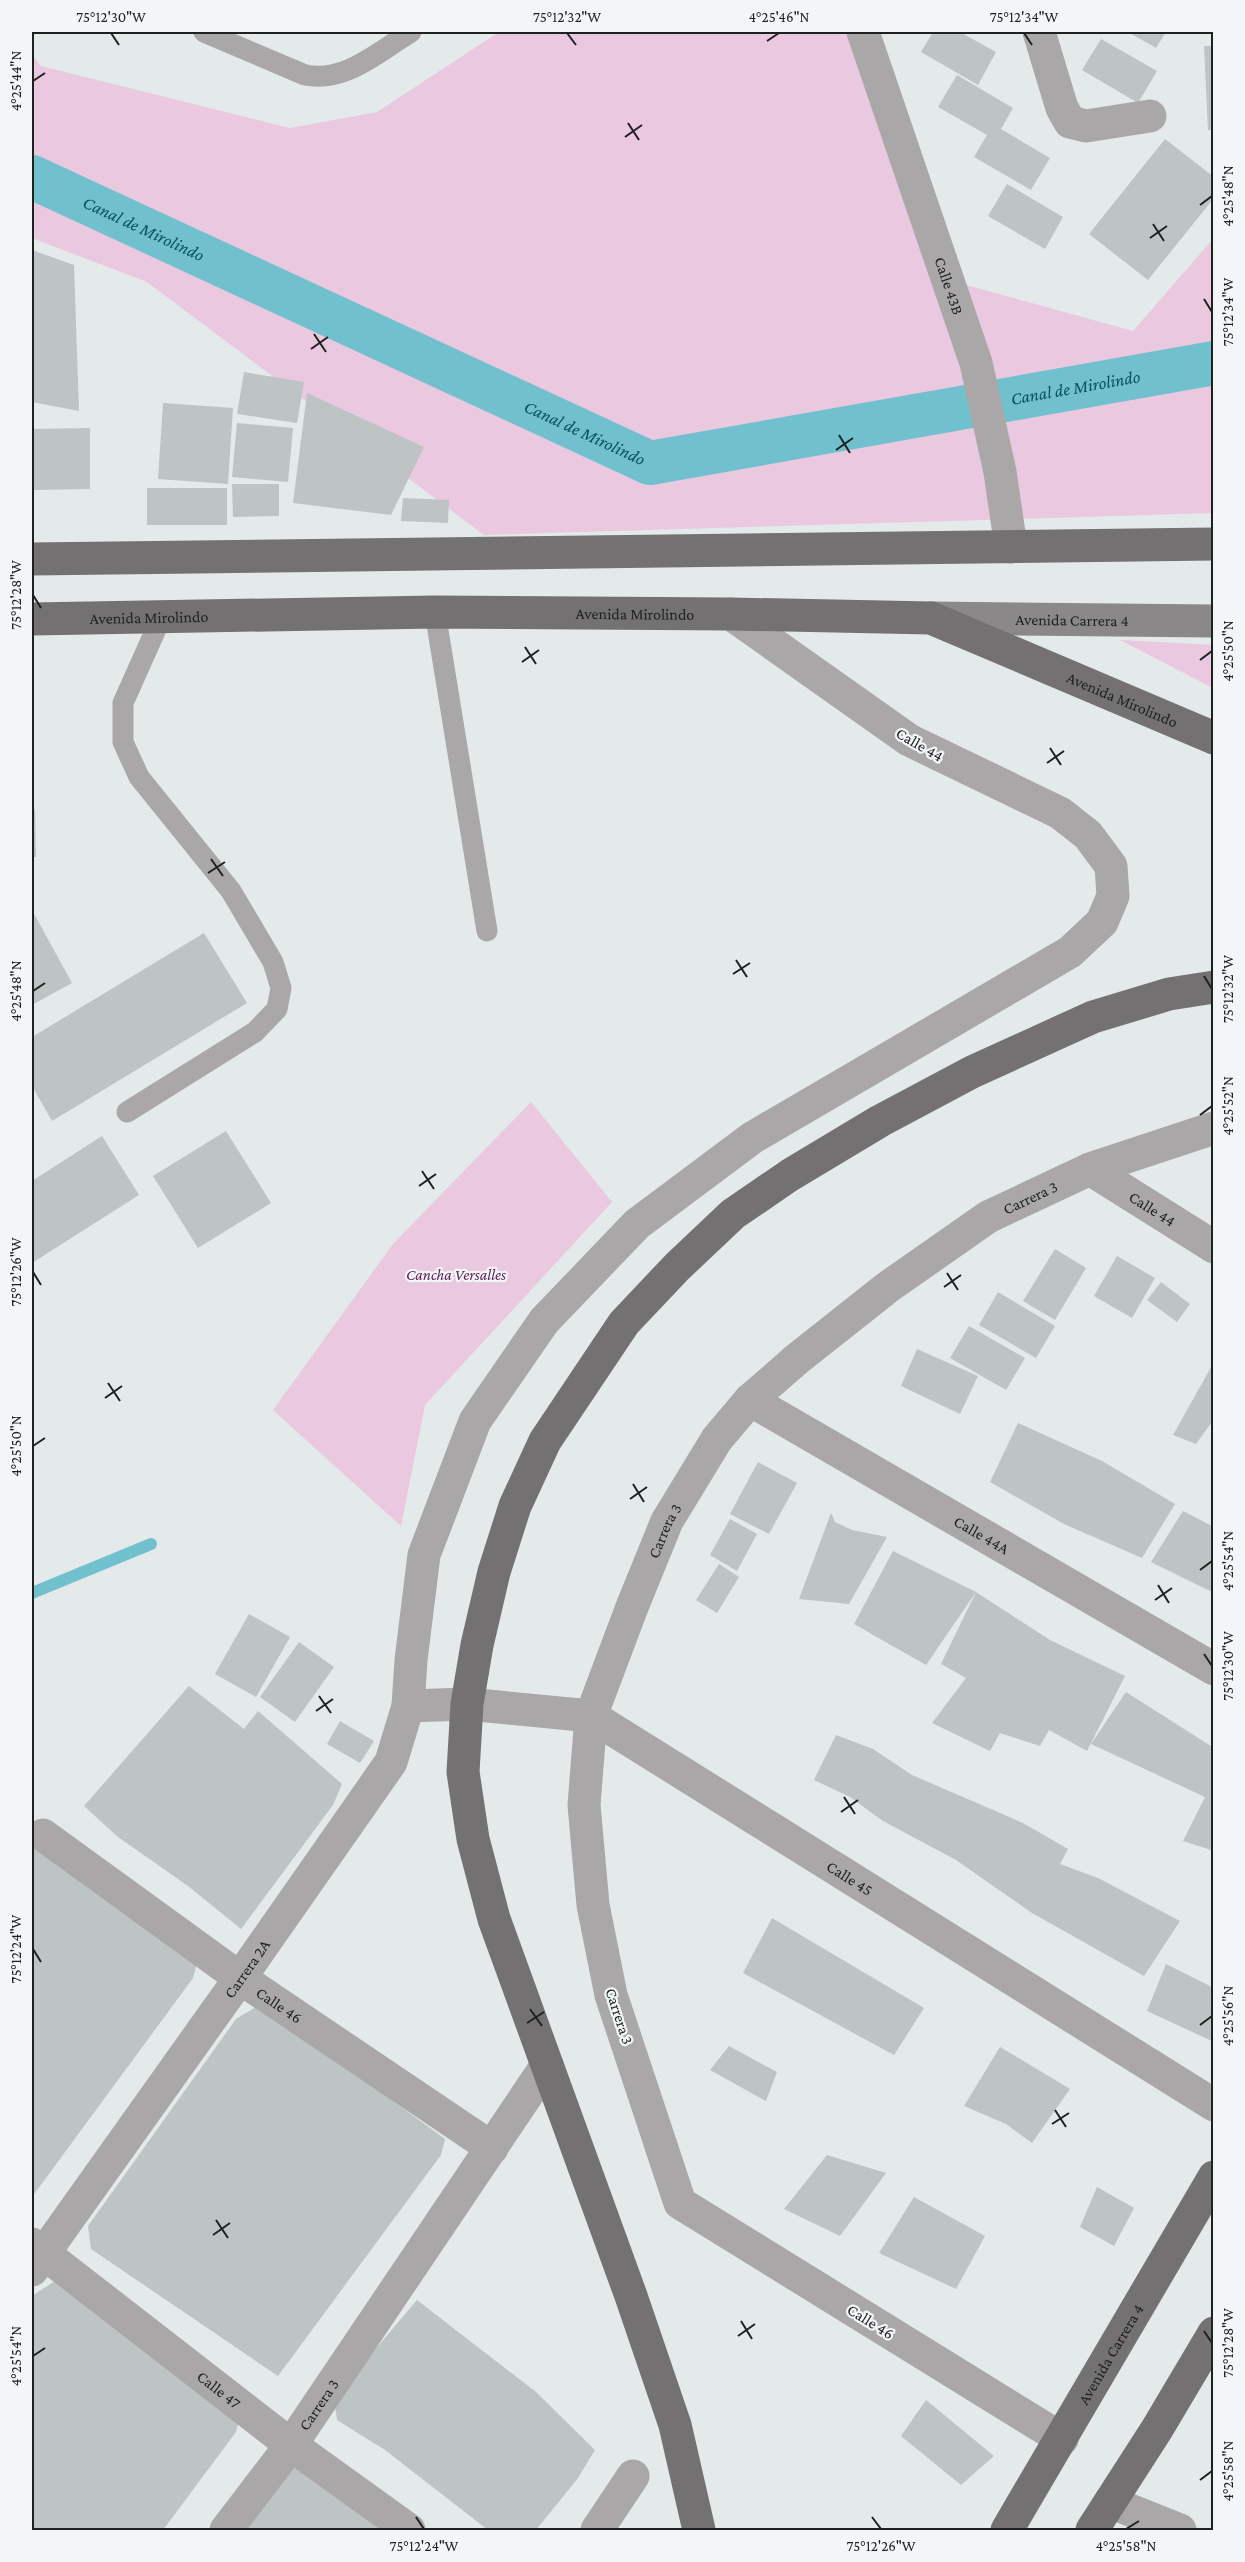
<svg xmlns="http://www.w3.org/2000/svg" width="1245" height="2562" font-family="'Crimson Pro',serif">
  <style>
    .green { fill: #e9c8e0 }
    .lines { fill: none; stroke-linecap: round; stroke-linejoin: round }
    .stream { stroke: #71c0ce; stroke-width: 12 }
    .canal { stroke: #71c0ce; stroke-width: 44 }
    .building { fill: #bec3c4 }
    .lane { stroke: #a9a7a8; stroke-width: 21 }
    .street { stroke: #a9a7a8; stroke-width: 33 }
    .secondary { stroke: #8a8889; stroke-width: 33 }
    .primary { stroke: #747173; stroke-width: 33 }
    .ticks { fill: none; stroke: #1f2121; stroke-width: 2 }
    .labels { text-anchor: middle; stroke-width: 4.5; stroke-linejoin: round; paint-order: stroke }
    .street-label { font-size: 16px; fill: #1f2121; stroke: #f2f6f7 }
    .park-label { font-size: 16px; font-style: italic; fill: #622556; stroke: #f2f6f7 }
    .water-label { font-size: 18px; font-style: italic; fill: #0b525c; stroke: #f2f6f7 }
    .neatline { fill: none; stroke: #1f2121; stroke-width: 2 }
    .ticks-label { font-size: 15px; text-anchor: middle; fill: #1f2121 }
  </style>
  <rect width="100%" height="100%" fill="#e4e9ea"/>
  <g class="green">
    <polygon points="499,32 848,32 959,283 1133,331 1213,239 1213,513 484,535 147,282 32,238 32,55 41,66 290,128 377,112"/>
    <polygon points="1120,640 1213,645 1213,688"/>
    <polygon points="531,1102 612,1202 425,1405 401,1526 273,1410 393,1244"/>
  </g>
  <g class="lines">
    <polyline class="stream" points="32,1593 151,1544"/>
    <path class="canal" id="s1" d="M32 177 650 463 1214 363"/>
  </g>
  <g class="building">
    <polygon points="933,32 960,32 996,52 978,85 921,52"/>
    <polygon points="1128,32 1166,32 1156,48"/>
    <polygon points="1101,39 1157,71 1138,103 1082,70"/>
    <polygon points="1204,46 1214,46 1214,130 1208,130"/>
    <polygon points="957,75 1013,108 1001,129 1050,158 1031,190 974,157 987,135 938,107"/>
    <polygon points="1165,139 1214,177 1214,198 1148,280 1089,234"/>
    <polygon points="1007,184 1063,217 1045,249 988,216"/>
    <polygon points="32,250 74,265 79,411 32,402"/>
    <polygon points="244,372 304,382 297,423 237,414"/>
    <polygon points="307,393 424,447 391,515 293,503"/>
    <polygon points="163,403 233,408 228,484 158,479"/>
    <polygon points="237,423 293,428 288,482 232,477"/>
    <polygon points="90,428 90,489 32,490 32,429"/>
    <polygon points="232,484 279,484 279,516 233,517"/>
    <rect x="147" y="488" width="80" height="37"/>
    <polygon points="403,498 449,500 448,523 401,521"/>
    <polygon points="32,802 35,811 36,857 32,857"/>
    <polygon points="32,910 72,983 32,1005"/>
    <polygon points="204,933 247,1003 52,1121 32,1086 32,1037"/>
    <polygon points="226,1131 271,1203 198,1248 153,1176"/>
    <polygon points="102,1136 139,1195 32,1263 32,1181"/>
    <polygon points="1055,1249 1086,1268 1055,1320 1023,1301"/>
    <polygon points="1117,1256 1155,1278 1132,1318 1094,1296"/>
    <polygon points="1161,1282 1190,1304 1177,1322 1147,1300"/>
    <polygon points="998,1292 1055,1326 1036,1358 979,1325"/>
    <polygon points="969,1326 1025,1358 1006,1390 950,1358"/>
    <polygon points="917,1349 978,1376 960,1414 901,1386"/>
    <polygon points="1214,1362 1214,1419 1196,1444 1173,1435"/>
    <polygon points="1018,1423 1102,1461 1175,1504 1142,1558 1064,1524 990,1482"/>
    <polygon points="758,1462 797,1483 769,1534 730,1514"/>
    <polygon points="1183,1511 1214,1527 1214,1593 1151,1562"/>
    <polygon points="831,1513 835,1522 852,1530 887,1537 849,1604 799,1599"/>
    <polygon points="730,1519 757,1534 737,1571 710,1555"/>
    <polygon points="893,1551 976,1592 926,1665 854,1624"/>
    <polygon points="719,1564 739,1577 717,1613 696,1600"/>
    <polygon points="976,1592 1050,1640 1125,1676 1087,1751 1049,1730 1040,1746 1000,1733 990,1751 932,1723 966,1678 941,1664"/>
    <polygon points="249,1614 290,1637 256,1697 215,1674"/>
    <polygon points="299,1642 334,1667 295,1722 260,1697"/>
    <polygon points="189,1686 244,1729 258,1711 342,1784 333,1805 241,1929 188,1886 118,1837 84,1806"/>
    <polygon points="1126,1692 1214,1748 1214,1851 1183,1841 1205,1797 1091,1744"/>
    <polygon points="340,1721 374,1741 360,1763 327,1744"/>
    <polygon points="836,1735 873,1749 912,1775 1023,1823 1068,1849 1060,1864 1098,1878 1180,1921 1144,1976 1032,1913 956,1860 883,1821 850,1797 814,1780"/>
    <polygon points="32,1841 197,1963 193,1978 32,2197"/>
    <polygon points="772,1918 924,2008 894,2055 743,1973"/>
    <polygon points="1166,1964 1214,1988 1214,2042 1147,2011"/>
    <polygon points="261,2004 445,2139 441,2155 278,2376 91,2249 88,2226 236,2019"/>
    <polygon points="729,2046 777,2072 766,2101 710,2070"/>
    <polygon points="1000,2047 1070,2089 1032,2143 1006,2124 964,2106"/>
    <polygon points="827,2155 886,2173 840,2236 784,2209"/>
    <polygon points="1097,2187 1134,2208 1114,2246 1080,2227"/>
    <polygon points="914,2197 985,2236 956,2289 879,2253"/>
    <polygon points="55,2281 240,2417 236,2432 163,2530 32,2530 32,2296"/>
    <polygon points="417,2300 536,2392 595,2450 578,2478 536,2530 488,2530 385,2450 337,2420 334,2398"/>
    <polygon points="926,2400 994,2456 961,2485 901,2436"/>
    <polygon points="297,2460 393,2530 233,2530"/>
  </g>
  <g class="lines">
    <g class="lane">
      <path d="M204 32 305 75C345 83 378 52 411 32"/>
      <polyline points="435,612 487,931"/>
      <polyline points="127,1112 255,1032 277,1009 281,988 273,962 231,891 139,777 123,742 123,703 161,618"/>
    </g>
    <g class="street">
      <path id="s2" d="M863 32 976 363 1000 472 1011 547"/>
      <polyline points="1039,32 1062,108 1070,122 1086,126 1150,116"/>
      <path id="s3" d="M1090 1169 1214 1247"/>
      <path id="s4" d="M750 1400 1214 1669"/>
      <path id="s5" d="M408 1706 467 1704 591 1716 1214 2105"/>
      <path id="s6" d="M43 1835 240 1978 492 2148"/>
      <path id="s7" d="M32 2244 291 2445 409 2530"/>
      <path id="s8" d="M32 2270 240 1978 391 1762 408 1706 411 1660 424 1555 475 1421 544 1321 637 1224 752 1138 1070 952 1102 922 1113 896 1111 866 1088 835 1060 813 909 740 731 614"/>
      <path id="s9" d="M1062 2439 680 2203 611 1995 593 1905 584 1805 591 1716 632 1607 667 1521 717 1439 750 1400 797 1359 888 1287 988 1217 1090 1169 1214 1128"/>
      <polyline points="1110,2502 1180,2530"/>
      <path id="s10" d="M226 2530 291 2445 547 2065"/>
      <polyline points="597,2530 633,2476"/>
    </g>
    <path class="secondary" id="s11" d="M931 618 1214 621"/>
    <g class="primary">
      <polyline points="32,559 1214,544"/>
      <path id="s12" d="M32 619 435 612 731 614 931 618 1214 738"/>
      <polyline points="699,2530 675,2425 631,2296 494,1919 473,1839 463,1772 467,1704 477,1645 494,1572 515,1506 545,1441 624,1323 677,1267 733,1214 790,1175 880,1121 972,1072 1093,1017 1169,994 1214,987"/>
      <path id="s13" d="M1007 2530 1214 2177"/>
      <polyline points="1092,2530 1157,2429 1214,2333"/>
    </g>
  </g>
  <path class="ticks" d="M111 33 119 45M567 33 576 45M1024 33 1032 45M767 41 779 33M33 81 45 73M628 123 639 140M625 137 642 125M1200 205 1212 196M1153 224 1164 241M1150 238 1167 226M1204 299 1212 312M314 334 326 352M311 349 328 337M839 435 850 453M836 450 853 438M33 595 41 608M525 647 536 664M1200 660 1212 651M522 662 539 650M1050 748 1061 765M1047 763 1064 751M211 859 223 876M208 873 225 862M736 960 747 977M733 974 750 963M1204 976 1212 989M33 991 45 983M1200 1115 1212 1106M422 1171 434 1189M419 1186 436 1174M33 1272 41 1285M947 1273 958 1290M944 1287 961 1275M108 1383 120 1401M105 1398 122 1386M33 1446 45 1438M633 1484 644 1502M630 1499 647 1487M1200 1570 1212 1561M1158 1585 1169 1603M1155 1600 1172 1588M1204 1654 1212 1666M319 1696 331 1713M316 1711 333 1699M844 1797 855 1814M841 1812 858 1800M33 1949 41 1962M530 2009 542 2026M527 2023 544 2012M1200 2025 1212 2016M1055 2110 1066 2127M1052 2124 1069 2113M216 2220 228 2238M213 2235 230 2223M741 2321 752 2339M1204 2331 1212 2343M738 2336 755 2324M33 2356 45 2348M1200 2480 1212 2471M416 2517 424 2529M872 2517 881 2529M1126 2529 1139 2521"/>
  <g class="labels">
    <g class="street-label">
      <text dy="6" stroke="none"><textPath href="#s2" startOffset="268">Calle 43B</textPath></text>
      <text dy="6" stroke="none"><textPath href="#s12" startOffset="603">Avenida Mirolindo</textPath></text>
      <text dy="6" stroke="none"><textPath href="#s12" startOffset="117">Avenida Mirolindo</textPath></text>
      <text dy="6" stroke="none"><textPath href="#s11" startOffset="141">Avenida Carrera 4</textPath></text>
      <text dy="6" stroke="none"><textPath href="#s12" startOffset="1107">Avenida Mirolindo</textPath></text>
      <text transform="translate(920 744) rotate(30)" y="6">Calle 44</text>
      <text dy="6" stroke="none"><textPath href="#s9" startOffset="1653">Carrera 3</textPath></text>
      <text dy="6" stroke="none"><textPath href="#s3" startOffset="74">Calle 44</textPath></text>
      <text dy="6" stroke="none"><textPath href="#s9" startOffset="1149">Carrera 3</textPath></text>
      <text dy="6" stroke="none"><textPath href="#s4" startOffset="268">Calle 44A</textPath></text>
      <text dy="6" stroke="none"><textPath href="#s5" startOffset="489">Calle 45</textPath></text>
      <text dy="6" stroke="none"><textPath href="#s8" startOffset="370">Carrera 2A</textPath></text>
      <text dy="6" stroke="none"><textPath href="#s6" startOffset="291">Calle 46</textPath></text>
      <text transform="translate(620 2016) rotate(72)" y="6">Carrera 3</text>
      <text transform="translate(871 2321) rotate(32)" y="6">Calle 46</text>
      <text dy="6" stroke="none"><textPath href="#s13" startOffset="204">Avenida Carrera 4</textPath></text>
      <text dy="6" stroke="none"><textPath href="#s7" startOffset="237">Calle 47</textPath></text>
      <text dy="6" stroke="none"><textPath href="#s10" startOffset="156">Carrera 3</textPath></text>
    </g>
    <g class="park-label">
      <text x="456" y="1280">Cancha Versalles</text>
    </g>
    <g class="water-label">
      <text dy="6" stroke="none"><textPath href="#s1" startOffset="123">Canal de Mirolindo</textPath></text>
      <text dy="6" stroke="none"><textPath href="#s1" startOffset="1113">Canal de Mirolindo</textPath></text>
      <text dy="6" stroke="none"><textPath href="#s1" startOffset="609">Canal de Mirolindo</textPath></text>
    </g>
  </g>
  <rect width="1245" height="2562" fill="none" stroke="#f2f6f7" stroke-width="66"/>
  <rect x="33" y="33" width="1179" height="2496" class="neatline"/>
  <g class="ticks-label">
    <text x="111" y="22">75°12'30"W</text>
    <text x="567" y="22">75°12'32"W</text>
    <text x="779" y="22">4°25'46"N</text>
    <text x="1024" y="22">75°12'34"W</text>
    <text transform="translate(16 81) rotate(-90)" y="5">4°25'44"N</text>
    <text transform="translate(1228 196) rotate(-90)" y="5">4°25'48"N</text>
    <text transform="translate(1228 312) rotate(-90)" y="5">75°12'34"W</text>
    <text transform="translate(16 595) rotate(-90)" y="5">75°12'28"W</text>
    <text transform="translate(1228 651) rotate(-90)" y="5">4°25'50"N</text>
    <text transform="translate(1228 989) rotate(-90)" y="5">75°12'32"W</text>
    <text transform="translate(16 991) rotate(-90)" y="5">4°25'48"N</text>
    <text transform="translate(1228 1106) rotate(-90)" y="5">4°25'52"N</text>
    <text transform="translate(16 1272) rotate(-90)" y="5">75°12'26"W</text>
    <text transform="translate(16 1446) rotate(-90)" y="5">4°25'50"N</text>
    <text transform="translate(1228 1561) rotate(-90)" y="5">4°25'54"N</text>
    <text transform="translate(1228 1666) rotate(-90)" y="5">75°12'30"W</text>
    <text transform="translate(16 1949) rotate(-90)" y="5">75°12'24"W</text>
    <text transform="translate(1228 2016) rotate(-90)" y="5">4°25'56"N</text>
    <text transform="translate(1228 2343) rotate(-90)" y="5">75°12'28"W</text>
    <text transform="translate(16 2356) rotate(-90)" y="5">4°25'54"N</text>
    <text transform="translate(1228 2471) rotate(-90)" y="5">4°25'58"N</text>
    <text x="424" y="2551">75°12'24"W</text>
    <text x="881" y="2551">75°12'26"W</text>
    <text x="1126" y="2551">4°25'58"N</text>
  </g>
</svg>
